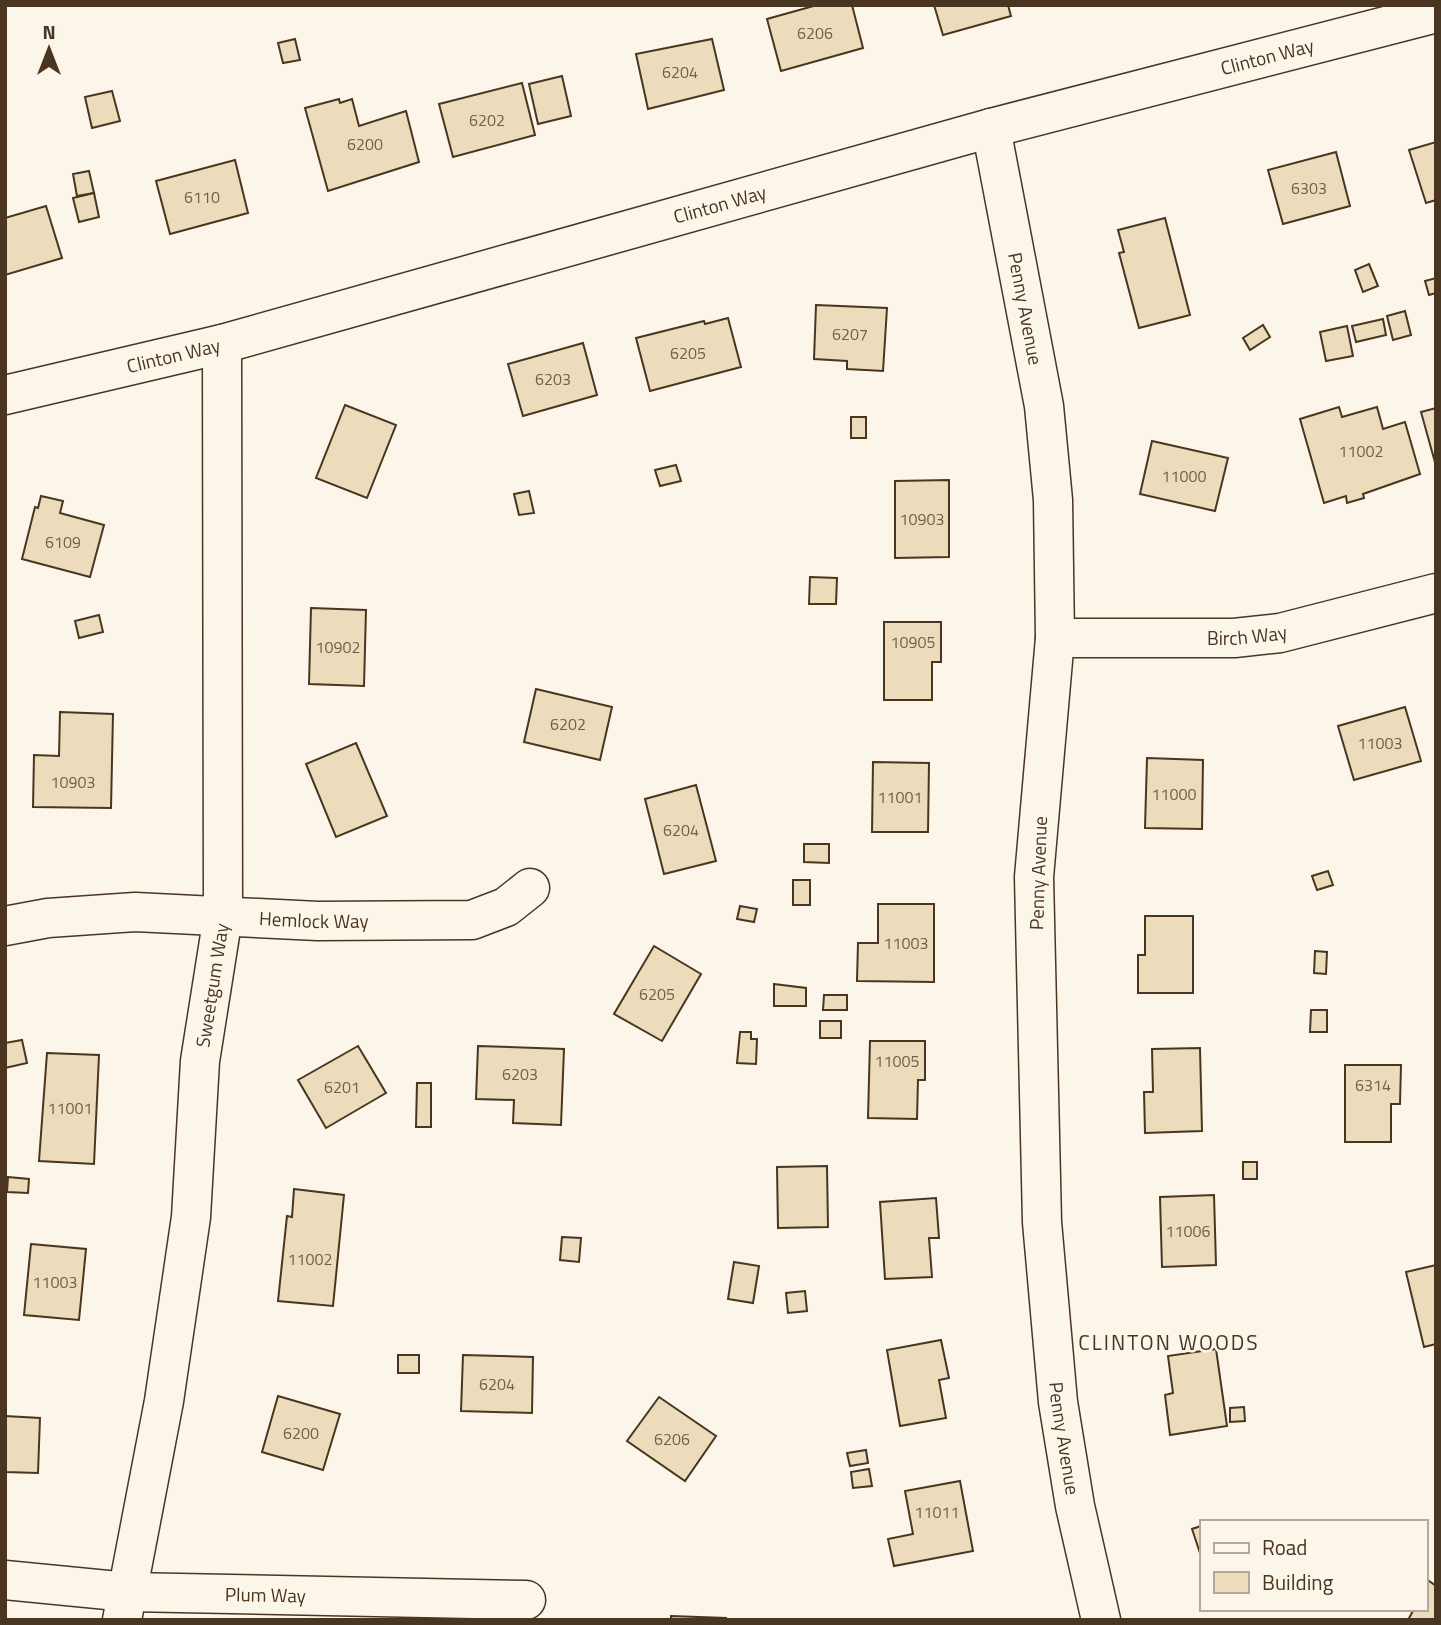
<svg xmlns="http://www.w3.org/2000/svg" width="1441" height="1625" font-family="'Titillium Web',sans-serif">
  <style>
    .building { fill: #ecdcbc; stroke: #4a3520; stroke-width: 2 }
    .lines { fill: none; stroke-linecap: round; stroke-linejoin: round }
    .street-casing { stroke: #4a3520; stroke-width: 41 }
    .street { stroke: #fbf6e9; stroke-width: 38 }
    .labels { text-anchor: middle; stroke-width: 5; stroke-linejoin: round; paint-order: stroke }
    .number-label { font-size: 16px; fill: #725f47 }
    .street-label { font-size: 19px; fill: #4a3520; stroke: #fbf6e9 }
    .neighbourhood-label { font-size: 21px; letter-spacing: 2px; fill: #4a3520; stroke: #fbf6e9 }
  </style>
  <rect width="100%" height="100%" fill="#fbf6e9"/>
  <g class="building">
    <polygon points="817,5 852,5 863,48 781,71 767,19"/>
    <polygon points="934,5 1008,5 1011,16 943,35"/>
    <polygon points="295,39 300,60 283,63 278,43"/>
    <polygon points="712,39 724,90 648,109 636,54"/>
    <polygon points="562,76 571,116 538,124 529,84"/>
    <polygon points="522,83 535,135 453,157 439,104"/>
    <polygon points="112,91 120,121 92,128 85,97"/>
    <polygon points="339,99 340,103 352,99 359,126 406,111 419,162 328,191 305,108"/>
    <polygon points="1436,142 1436,200 1426,203 1409,150"/>
    <polygon points="1336,152 1350,206 1283,224 1268,170"/>
    <polygon points="235,160 248,213 170,234 156,181"/>
    <polygon points="89,171 94,193 77,196 73,174"/>
    <polygon points="94,193 99,217 79,222 73,198"/>
    <polygon points="46,206 62,258 5,275 5,218"/>
    <polygon points="1165,218 1190,315 1139,328 1119,253 1124,252 1118,230"/>
    <polygon points="1369,264 1378,286 1363,292 1355,270"/>
    <polygon points="1436,278 1436,293 1429,295 1425,281"/>
    <polygon points="816,305 887,308 883,371 847,369 847,361 814,359"/>
    <polygon points="1405,311 1411,335 1393,340 1387,316"/>
    <polygon points="728,318 741,367 650,391 636,338 704,321 705,324"/>
    <polygon points="1383,319 1386,335 1356,342 1352,326"/>
    <polygon points="1263,325 1270,337 1250,350 1243,338"/>
    <polygon points="1347,326 1353,356 1326,361 1320,332"/>
    <polygon points="583,343 597,395 523,416 508,364"/>
    <polygon points="345,405 396,425 367,498 316,478"/>
    <polygon points="1339,407 1342,417 1377,407 1383,429 1405,422 1420,474 1363,494 1364,498 1347,503 1346,496 1324,503 1300,419"/>
    <polygon points="1436,408 1436,466 1421,412"/>
    <rect x="851" y="417" width="15" height="21"/>
    <polygon points="1152,441 1228,458 1215,511 1140,494"/>
    <polygon points="676,465 681,481 660,486 655,470"/>
    <polygon points="949,480 949,557 895,558 895,481"/>
    <polygon points="529,491 534,513 519,515 514,494"/>
    <polygon points="41,496 63,501 60,513 104,525 90,577 22,559 35,507 38,508"/>
    <polygon points="810,577 837,578 836,604 809,604"/>
    <polygon points="311,608 366,610 364,686 309,684"/>
    <polygon points="99,615 103,632 79,638 75,621"/>
    <polygon points="884,622 941,622 941,662 932,662 932,700 884,700"/>
    <polygon points="536,689 612,707 600,760 524,742"/>
    <polygon points="1405,707 1421,761 1354,780 1338,726"/>
    <polygon points="60,712 113,714 111,808 33,807 34,755 59,756"/>
    <polygon points="356,743 387,816 336,837 306,764"/>
    <polygon points="1147,758 1203,760 1202,829 1145,828"/>
    <polygon points="873,762 929,763 928,832 872,832"/>
    <polygon points="696,785 716,861 664,874 645,799"/>
    <polygon points="804,844 829,844 829,863 804,862"/>
    <polygon points="1328,871 1333,885 1317,890 1312,876"/>
    <rect x="793" y="880" width="17" height="25"/>
    <polygon points="878,904 934,904 934,982 857,981 858,943 878,943"/>
    <polygon points="740,906 757,909 754,922 737,919"/>
    <polygon points="1145,916 1193,916 1193,993 1138,993 1138,955 1145,955"/>
    <polygon points="654,946 701,974 662,1041 614,1014"/>
    <polygon points="1315,951 1327,952 1326,974 1314,973"/>
    <polygon points="774,984 806,988 806,1006 774,1006"/>
    <polygon points="824,995 847,995 847,1010 823,1010"/>
    <polygon points="1311,1010 1327,1010 1327,1032 1310,1032"/>
    <rect x="820" y="1021" width="21" height="17"/>
    <polygon points="740,1032 751,1032 751,1039 757,1039 756,1064 737,1063"/>
    <polygon points="22,1040 27,1063 5,1068 5,1043"/>
    <polygon points="870,1041 925,1041 925,1080 918,1080 917,1119 868,1118"/>
    <polygon points="358,1046 386,1093 326,1128 298,1080"/>
    <polygon points="478,1046 564,1049 561,1125 513,1123 514,1100 476,1099"/>
    <polygon points="1200,1048 1202,1131 1145,1133 1144,1092 1153,1092 1152,1049"/>
    <polygon points="47,1053 99,1055 94,1164 39,1161"/>
    <polygon points="1345,1065 1401,1065 1400,1104 1391,1104 1391,1142 1345,1142"/>
    <polygon points="417,1083 431,1083 431,1127 416,1127"/>
    <rect x="1243" y="1162" width="14" height="17"/>
    <polygon points="827,1166 828,1227 778,1228 777,1167"/>
    <polygon points="8,1177 29,1179 28,1193 7,1192"/>
    <polygon points="294,1189 344,1195 333,1306 278,1301 287,1216 292,1217"/>
    <polygon points="1214,1195 1216,1265 1162,1267 1160,1197"/>
    <polygon points="936,1198 939,1238 929,1238 932,1277 885,1279 880,1202"/>
    <polygon points="562,1237 581,1238 579,1262 560,1260"/>
    <polygon points="31,1244 86,1249 79,1320 24,1315"/>
    <polygon points="734,1262 759,1266 753,1303 728,1299"/>
    <polygon points="1436,1265 1436,1344 1424,1347 1406,1272"/>
    <polygon points="805,1291 807,1311 788,1313 786,1293"/>
    <polygon points="941,1340 949,1378 939,1380 946,1418 900,1426 887,1350"/>
    <polygon points="1216,1349 1227,1426 1170,1435 1165,1395 1173,1393 1168,1356"/>
    <rect x="398" y="1355" width="21" height="18"/>
    <polygon points="463,1355 533,1357 532,1413 461,1411"/>
    <polygon points="278,1396 340,1414 323,1470 262,1452"/>
    <polygon points="659,1397 716,1436 685,1481 627,1441"/>
    <polygon points="1244,1407 1245,1421 1230,1422 1230,1408"/>
    <polygon points="5,1416 40,1418 38,1473 5,1472"/>
    <polygon points="866,1450 868,1463 850,1466 847,1453"/>
    <polygon points="869,1469 872,1486 853,1488 851,1472"/>
    <polygon points="960,1481 973,1551 894,1566 888,1539 913,1534 905,1491"/>
    <polygon points="1201,1526 1201,1556 1192,1529"/>
    <polygon points="1425,1578 1436,1586 1436,1620 1408,1620 1414,1609 1425,1609"/>
    <polygon points="671,1616 726,1618 726,1620 671,1620"/>
  </g>
  <g class="lines">
    <defs>
      <g id="street">
        <path id="s1" d="M991 128 1044 406 1053 500 1055 638 1034 877 1042 1222 1058 1402 1075 1506 1101 1620"/>
        <path id="s2" d="M5 395 222 344 991 128 1436 13"/>
        <path id="s3" d="M1055 638H1234L1280 633 1436 593"/>
        <path id="s4" d="M5 926 48 918 135 912 318 921 472 920 506 907 530 888"/>
        <path id="s5" d="M5 1580 128 1592 526 1600"/>
        <path id="s6" d="M122 1620 164 1401 191 1217 200 1061 223 916 222 344"/>
      </g>
    </defs>
    <use href="#street" class="street-casing"/>
    <use href="#street" class="street"/>
  </g>
  <g class="labels">
    <g class="number-label">
      <text x="815" y="39">6206</text>
      <text x="680" y="78">6204</text>
      <text x="487" y="126">6202</text>
      <text x="365" y="150">6200</text>
      <text x="1309" y="194">6303</text>
      <text x="202" y="203">6110</text>
      <text x="850" y="340">6207</text>
      <text x="688" y="359">6205</text>
      <text x="553" y="385">6203</text>
      <text x="1361" y="457">11002</text>
      <text x="1184" y="482">11000</text>
      <text x="922" y="525">10903</text>
      <text x="63" y="548">6109</text>
      <text x="913" y="648">10905</text>
      <text x="338" y="653">10902</text>
      <text x="568" y="730">6202</text>
      <text x="1380" y="749">11003</text>
      <text x="73" y="788">10903</text>
      <text x="1174" y="800">11000</text>
      <text x="900" y="803">11001</text>
      <text x="681" y="836">6204</text>
      <text x="906" y="949">11003</text>
      <text x="657" y="1000">6205</text>
      <text x="897" y="1067">11005</text>
      <text x="520" y="1080">6203</text>
      <text x="1373" y="1091">6314</text>
      <text x="342" y="1093">6201</text>
      <text x="70" y="1114">11001</text>
      <text x="1188" y="1237">11006</text>
      <text x="310" y="1265">11002</text>
      <text x="55" y="1288">11003</text>
      <text x="497" y="1390">6204</text>
      <text x="301" y="1439">6200</text>
      <text x="672" y="1445">6206</text>
      <text x="937" y="1518">11011</text>
    </g>
    <g class="street-label">
      <text dy="7" stroke="none"><textPath href="#s2" startOffset="1307">Clinton Way</textPath></text>
      <text dy="7" stroke="none"><textPath href="#s2" startOffset="740">Clinton Way</textPath></text>
      <text dy="7" stroke="none"><textPath href="#s1" startOffset="184">Penny Avenue</textPath></text>
      <text dy="7" stroke="none"><textPath href="#s2" startOffset="173">Clinton Way</textPath></text>
      <text dy="7" stroke="none"><textPath href="#s3" startOffset="192">Birch Way</textPath></text>
      <text transform="translate(1038 873) rotate(-88)" y="7">Penny Avenue</text>
      <text dy="7" stroke="none"><textPath href="#s4" startOffset="310">Hemlock Way</textPath></text>
      <text dy="7" stroke="none"><textPath href="#s6" startOffset="642">Sweetgum Way</textPath></text>
      <text dy="7" stroke="none"><textPath href="#s1" startOffset="1318">Penny Avenue</textPath></text>
      <text dy="7" stroke="none"><textPath href="#s5" startOffset="261">Plum Way</textPath></text>
    </g>
    <g class="neighbourhood-label">
      <text x="1169" y="1350">CLINTON WOODS</text>
    </g>
  </g>
  <rect width="1441" height="1625" fill="none" stroke="#4a3520" stroke-width="14"/>
  <rect x="1200" y="1520" width="228" height="91" fill="#fbf6e9" stroke="#b4a999" stroke-width="2"/>
  <rect x="1214" y="1543" width="35" height="10" fill="#fbf6e9" stroke="#b4a999" stroke-width="2"/>
  <text x="1262" y="1555" font-size="21" fill="#4a3520">Road</text>
  <rect x="1214" y="1572" width="35" height="21" fill="#ecdcbc" stroke="#b4a999" stroke-width="2"/>
  <text x="1262" y="1590" font-size="21" fill="#4a3520">Building</text>
  <g transform="translate(49 49)" stroke="#fbf6e9" stroke-width="5" paint-order="stroke">
  <path d="M0-5L12 26L0 18L-12 26Z" fill="#4a3520"/>
  <text y="-10" font-size="19" font-weight="bold" text-anchor="middle" fill="#4a3520">N</text>
  </g>
</svg>
